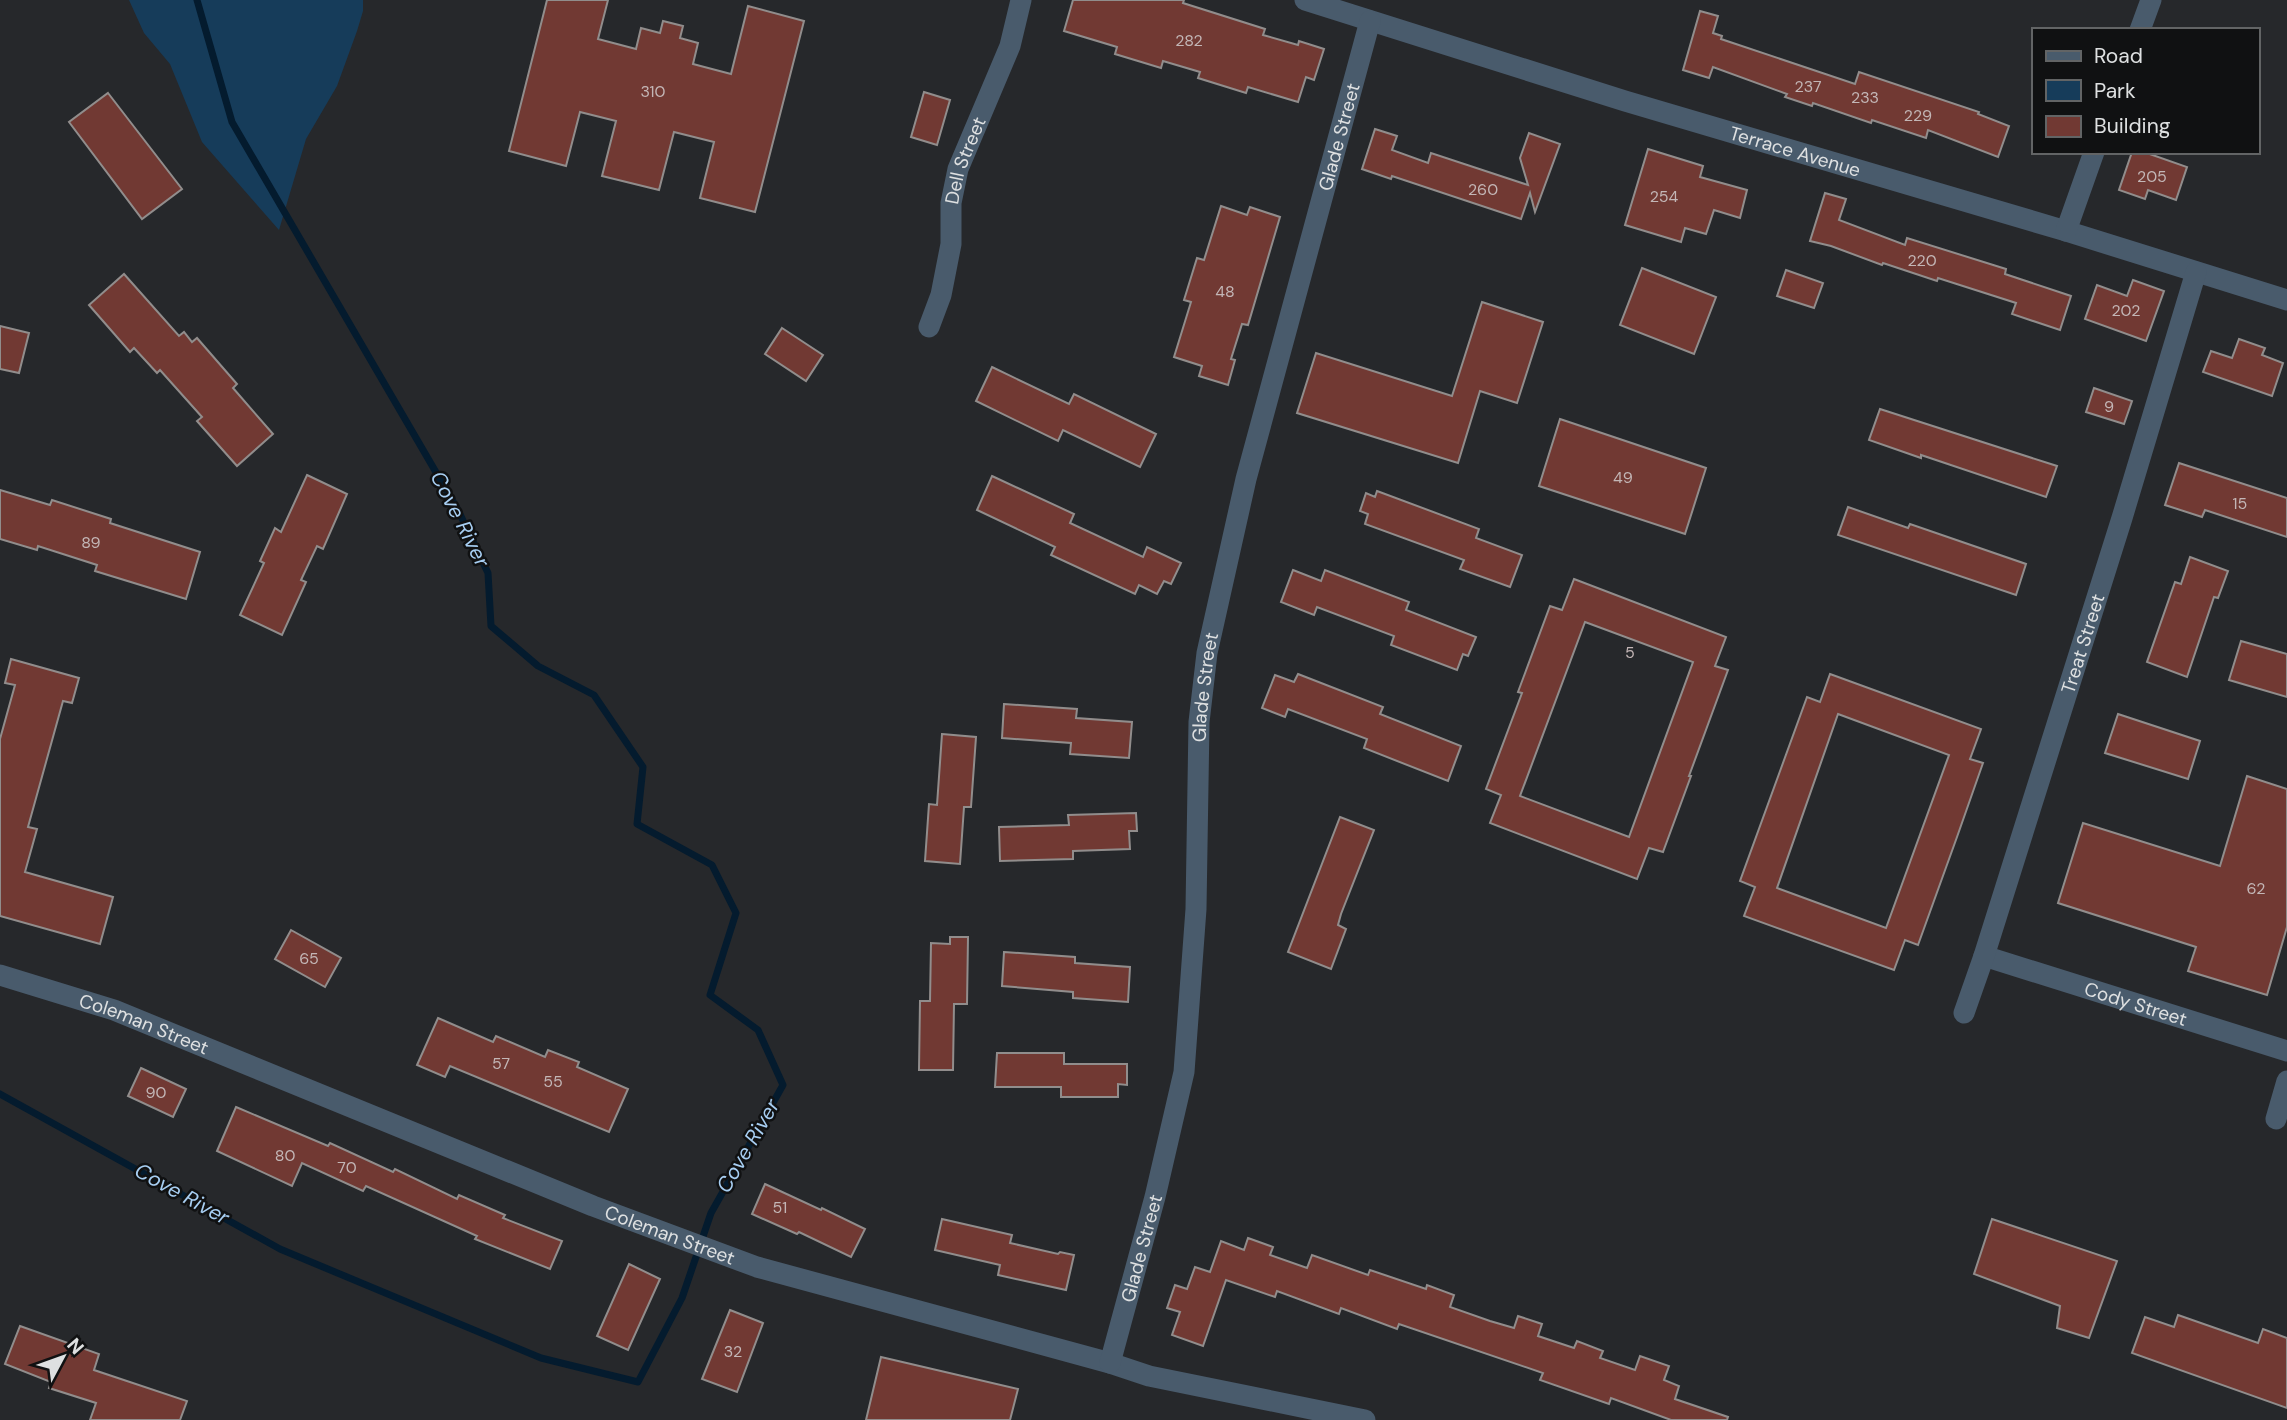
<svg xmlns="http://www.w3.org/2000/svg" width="2287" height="1420" font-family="'DM Sans',sans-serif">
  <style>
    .green { fill: #163c5a }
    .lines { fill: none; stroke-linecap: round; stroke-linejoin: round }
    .stream { stroke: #041b2e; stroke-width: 7 }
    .building { fill: #713933; stroke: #918d8c; stroke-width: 2; fill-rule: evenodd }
    .minor { stroke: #495b6c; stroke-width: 21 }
    .labels { text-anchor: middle; stroke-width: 5; stroke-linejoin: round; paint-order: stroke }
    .number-label { font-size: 16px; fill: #c3b6b6 }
    .street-label { font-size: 19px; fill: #dee0e1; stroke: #101112 }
    .water-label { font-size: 21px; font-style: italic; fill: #a7cef2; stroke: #101112 }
  </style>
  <rect width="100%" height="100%" fill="#26282b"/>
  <polygon class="green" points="129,0 363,0 363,11 357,31 337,86 306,139 279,230 202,142 170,64 144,33"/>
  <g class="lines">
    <polyline class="stream" points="0,1094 280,1249 541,1358 638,1382 682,1298 711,1213 783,1085 758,1030 710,995 736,913 712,865 637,824 643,767 594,695 538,666 491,626 488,573 458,510 232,122 197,0"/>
  </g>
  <g class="building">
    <polygon points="547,0 608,0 598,39 636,49 641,28 660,33 663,21 683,26 680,38 698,43 693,64 731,74 748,6 804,21 755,212 700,198 714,142 674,132 659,190 602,176 616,121 580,112 566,166 509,151"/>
    <polygon points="1073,0 1184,0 1183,3 1265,29 1263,35 1298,45 1299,41 1324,49 1314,80 1306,77 1298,102 1248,87 1246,93 1198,78 1200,72 1163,61 1161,68 1115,54 1117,47 1064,31"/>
    <polygon points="1700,11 1718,16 1713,33 1722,36 1721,39 1855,84 1859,72 1979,112 1978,114 2009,126 1998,157 1928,130 1926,138 1872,120 1871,123 1813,103 1812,106 1785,97 1787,94 1713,67 1709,78 1683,70"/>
    <polygon points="924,92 950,100 937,145 911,137"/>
    <polygon points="108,93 182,189 142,219 69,122"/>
    <polygon points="1375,129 1397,136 1392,150 1428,163 1431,153 1528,185 1520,158 1529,133 1560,144 1535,212 1530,193 1521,219 1392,176 1391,179 1362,169"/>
    <polygon points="1648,149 1703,166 1700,177 1747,190 1740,218 1714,210 1706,234 1685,228 1681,242 1625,225"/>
    <polygon points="2132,152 2144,152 2187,167 2176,200 2148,190 2145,199 2119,190"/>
    <polygon points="1825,193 1846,199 1839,220 1905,245 1907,238 2006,269 2005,274 2071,296 2060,330 2012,314 2016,303 1938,278 1937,281 1883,263 1882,265 1831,246 1810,241"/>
    <polygon points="1221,206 1247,215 1250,207 1280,217 1248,325 1242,324 1231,359 1235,360 1228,385 1199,376 1202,366 1174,357 1191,302 1184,300 1197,258 1204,260"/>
    <polygon points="1642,268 1716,297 1694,354 1620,325"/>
    <polygon points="1786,270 1823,283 1814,308 1777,296"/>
    <polygon points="124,274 179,336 184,332 192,342 197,338 237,384 233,388 273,434 237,466 197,421 202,417 160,370 157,373 134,348 130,352 89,305"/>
    <polygon points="2133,280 2164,291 2146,341 2085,319 2097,285 2127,296"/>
    <polygon points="1482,302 1543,322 1517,403 1480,391 1458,463 1297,413 1316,353 1452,396"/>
    <polygon points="0,326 29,333 19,373 0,369"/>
    <polygon points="782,328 823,355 806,381 765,354"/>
    <polygon points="2239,339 2265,348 2262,355 2283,363 2272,396 2203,372 2211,351 2232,358"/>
    <polygon points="992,367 1069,404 1074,394 1156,434 1140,467 1063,430 1058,441 976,401"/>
    <polygon points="2094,388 2132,401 2124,424 2086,412"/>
    <polygon points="1880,409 2057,466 2046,497 1921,455 1921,458 1869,440"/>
    <polygon points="1560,419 1706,468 1685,534 1539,486"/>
    <polygon points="2179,463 2287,498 2287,537 2205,510 2202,517 2165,505"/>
    <polygon points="307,475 347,494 323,549 317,546 301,580 306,582 282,635 240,615 264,563 260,561 275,528 281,532"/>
    <polygon points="992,476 1074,514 1070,523 1143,557 1147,547 1181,563 1171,584 1164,581 1157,594 1139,585 1135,594 1051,555 1055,547 977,510"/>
    <polygon points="0,490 50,505 52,500 111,519 110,523 200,552 186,599 95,571 97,565 38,546 37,550 0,539"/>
    <polygon points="1377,491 1479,529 1476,538 1522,555 1510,587 1460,569 1464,560 1365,524 1368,514 1360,511 1366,493 1375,497"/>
    <polygon points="1848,507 1908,528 1910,524 2026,564 2016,595 1838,535"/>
    <polygon points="2190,557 2228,571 2218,598 2214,597 2187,677 2147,662 2175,582 2181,584"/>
    <polygon points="1293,570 1321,581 1325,570 1409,602 1406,610 1476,637 1468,656 1463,654 1457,670 1391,645 1394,636 1317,607 1314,615 1281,602"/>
    <path d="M1574 579 1726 637 1715 666 1728 670 1689 776H1691L1663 852 1649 848 1637 879 1490 823 1501 795 1486 789 1522 693 1518 692 1550 606 1562 610ZM1585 622 1693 662 1629 837 1520 796Z"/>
    <polygon points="2241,641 2287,654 2287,697 2229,680"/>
    <polygon points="11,659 79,678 72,703 63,701 28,827 37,829 25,872 113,897 100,944 0,916 0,739 15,685 5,683"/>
    <polygon points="1298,674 1383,707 1380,714 1461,746 1448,781 1364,748 1367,739 1288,709 1285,717 1262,708 1275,675 1294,682"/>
    <path d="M1830 674 1981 729 1970 759 1983 763 1957 837 1918 945 1905 940 1894 970 1744 916 1755 887 1740 881 1807 697 1820 702ZM1838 714 1949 755 1886 928 1777 888Z"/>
    <polygon points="1004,704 1077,709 1076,718 1132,722 1129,758 1070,754 1071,743 1002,738"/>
    <polygon points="2118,714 2200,741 2188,779 2105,753"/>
    <polygon points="942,734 976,737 971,807 964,807 960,864 925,861 929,804 937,805"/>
    <polygon points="2247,776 2287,789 2287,927 2267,995 2188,971 2196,947 2058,903 2083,823 2220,866"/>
    <polygon points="1136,813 1137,831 1129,831 1130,849 1073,851 1073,859 1000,861 999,827 1069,825 1068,815"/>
    <polygon points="1340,817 1374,830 1341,914 1338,925 1346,929 1331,969 1288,952"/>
    <polygon points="291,930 341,958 325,987 275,959"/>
    <polygon points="950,937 968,937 967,1004 954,1004 953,1070 919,1070 920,1001 930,1001 931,943 950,944"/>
    <polygon points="1004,952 1075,957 1075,963 1130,967 1128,1002 1073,998 1073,992 1002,986"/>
    <polygon points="438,1018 493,1042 496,1036 545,1057 548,1050 579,1062 577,1067 628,1089 609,1132 450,1066 445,1077 417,1065"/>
    <polygon points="997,1053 1064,1053 1064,1064 1127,1064 1127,1085 1118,1084 1118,1097 1061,1097 1061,1087 995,1087"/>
    <polygon points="141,1068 186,1089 173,1117 128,1096"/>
    <polygon points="236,1107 328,1146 330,1143 393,1172 395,1169 457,1199 459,1195 505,1215 503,1218 562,1241 550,1269 475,1239 477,1236 366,1186 363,1191 302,1163 292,1186 217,1151"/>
    <polygon points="765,1184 821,1210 822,1208 865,1229 851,1257 799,1232 797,1234 752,1214"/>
    <polygon points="942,1219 1012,1235 1010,1243 1058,1254 1060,1252 1074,1255 1066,1290 998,1275 1000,1265 935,1250"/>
    <polygon points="1992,1219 2117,1261 2089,1338 2057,1328 2060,1306 1974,1274"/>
    <polygon points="1248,1238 1273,1247 1270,1255 1307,1268 1312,1255 1368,1275 1370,1270 1426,1289 1427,1285 1454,1295 1450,1307 1490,1321 1514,1328 1518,1316 1542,1324 1538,1336 1574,1348 1577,1341 1603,1351 1600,1358 1635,1370 1640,1356 1669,1366 1664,1380 1679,1386 1675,1399 1728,1417 1727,1420 1671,1420 1611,1398 1609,1404 1540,1380 1543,1373 1399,1324 1397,1329 1341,1308 1339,1314 1277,1291 1275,1297 1226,1280 1203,1346 1172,1335 1180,1312 1167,1308 1175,1285 1187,1289 1195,1267 1210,1272 1221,1241 1244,1250"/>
    <polygon points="629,1264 660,1279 628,1350 597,1336"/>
    <polygon points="730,1310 763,1323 737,1392 702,1379"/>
    <polygon points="2178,1315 2258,1343 2263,1329 2287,1338 2287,1408 2132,1353 2145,1317 2174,1327"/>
    <polygon points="20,1326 99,1354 94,1370 187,1401 180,1420 90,1420 96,1403 49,1388 51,1382 5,1364"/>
    <polygon points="881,1357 1018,1389 1010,1420 866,1420"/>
  </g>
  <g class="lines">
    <g class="minor">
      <path id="s1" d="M1305 0 1625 101 2066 231 2287 300"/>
      <polyline points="2140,30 2151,0"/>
      <polyline points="2066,231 2094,152"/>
      <path id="s2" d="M929 327 941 295 951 244V203L958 169 1010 46 1021 0"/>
      <path id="s3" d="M1984 956 2287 1051"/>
      <path id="s4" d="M0 975 114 1010 593 1206 757 1267 1110 1363 1149 1376 1365 1420"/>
      <path id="s5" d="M1964 1013 1984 956 2122 518 2196 272"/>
      <polyline points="2276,1119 2287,1081"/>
      <path id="s6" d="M1110 1363 1155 1197 1184 1072 1196 909 1199 722 1207 653 1246 479 1370 21"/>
    </g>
  </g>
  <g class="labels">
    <g class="number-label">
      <text x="1189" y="46">282</text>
      <text x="1808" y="92">237</text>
      <text x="653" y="97">310</text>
      <text x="1865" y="103">233</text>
      <text x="1918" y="121">229</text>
      <text x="2152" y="182">205</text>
      <text x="1483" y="195">260</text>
      <text x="1664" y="202">254</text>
      <text x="1922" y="266">220</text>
      <text x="1225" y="297">48</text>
      <text x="2126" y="316">202</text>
      <text x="2109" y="412">9</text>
      <text x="1623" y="483">49</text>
      <text x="2240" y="509">15</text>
      <text x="91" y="548">89</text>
      <text x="1630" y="658">5</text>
      <text x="2256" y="894">62</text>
      <text x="309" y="964">65</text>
      <text x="501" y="1069">57</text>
      <text x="553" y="1087">55</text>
      <text x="156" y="1098">90</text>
      <text x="285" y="1161">80</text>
      <text x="347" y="1173">70</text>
      <text x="780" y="1213">51</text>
      <text x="733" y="1357">32</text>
    </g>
    <g class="street-label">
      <text dy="7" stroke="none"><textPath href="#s6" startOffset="1253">Glade Street</textPath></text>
      <text dy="7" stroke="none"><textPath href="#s1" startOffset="513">Terrace Avenue</textPath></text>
      <text dy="7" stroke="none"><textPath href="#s2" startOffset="172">Dell Street</textPath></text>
      <text dy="7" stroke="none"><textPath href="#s5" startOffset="388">Treat Street</textPath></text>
      <text dy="7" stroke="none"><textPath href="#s6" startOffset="686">Glade Street</textPath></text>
      <text dy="7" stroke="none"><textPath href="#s3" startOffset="159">Cody Street</textPath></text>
      <text dy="7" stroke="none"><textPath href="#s4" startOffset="152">Coleman Street</textPath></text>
      <text dy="7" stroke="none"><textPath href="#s4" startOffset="719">Coleman Street</textPath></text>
      <text dy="7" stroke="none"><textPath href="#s6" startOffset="119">Glade Street</textPath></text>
    </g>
    <g class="water-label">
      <text transform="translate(460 519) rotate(63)" y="7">Cove River</text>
      <text transform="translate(748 1146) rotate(-60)" y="7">Cove River</text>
      <text transform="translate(182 1194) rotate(29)" y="7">Cove River</text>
    </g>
  </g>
  <rect x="2032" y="28" width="228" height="126" fill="#101112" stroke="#626465" stroke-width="2"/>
  <rect x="2046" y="51" width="35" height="10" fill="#495b6c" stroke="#626465" stroke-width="2"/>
  <text x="2094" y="63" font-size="21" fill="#dee0e1">Road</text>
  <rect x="2046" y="80" width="35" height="21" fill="#163c5a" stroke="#626465" stroke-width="2"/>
  <text x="2094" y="98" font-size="21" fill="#dee0e1">Park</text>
  <rect x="2046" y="116" width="35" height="21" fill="#713933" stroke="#626465" stroke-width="2"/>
  <text x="2094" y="133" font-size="21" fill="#dee0e1">Building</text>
  <g transform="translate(63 1357) rotate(49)" stroke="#101112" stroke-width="5" paint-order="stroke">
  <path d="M0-5L12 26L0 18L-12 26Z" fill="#dee0e1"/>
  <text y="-10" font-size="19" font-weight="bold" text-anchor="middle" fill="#dee0e1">N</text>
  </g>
</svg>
